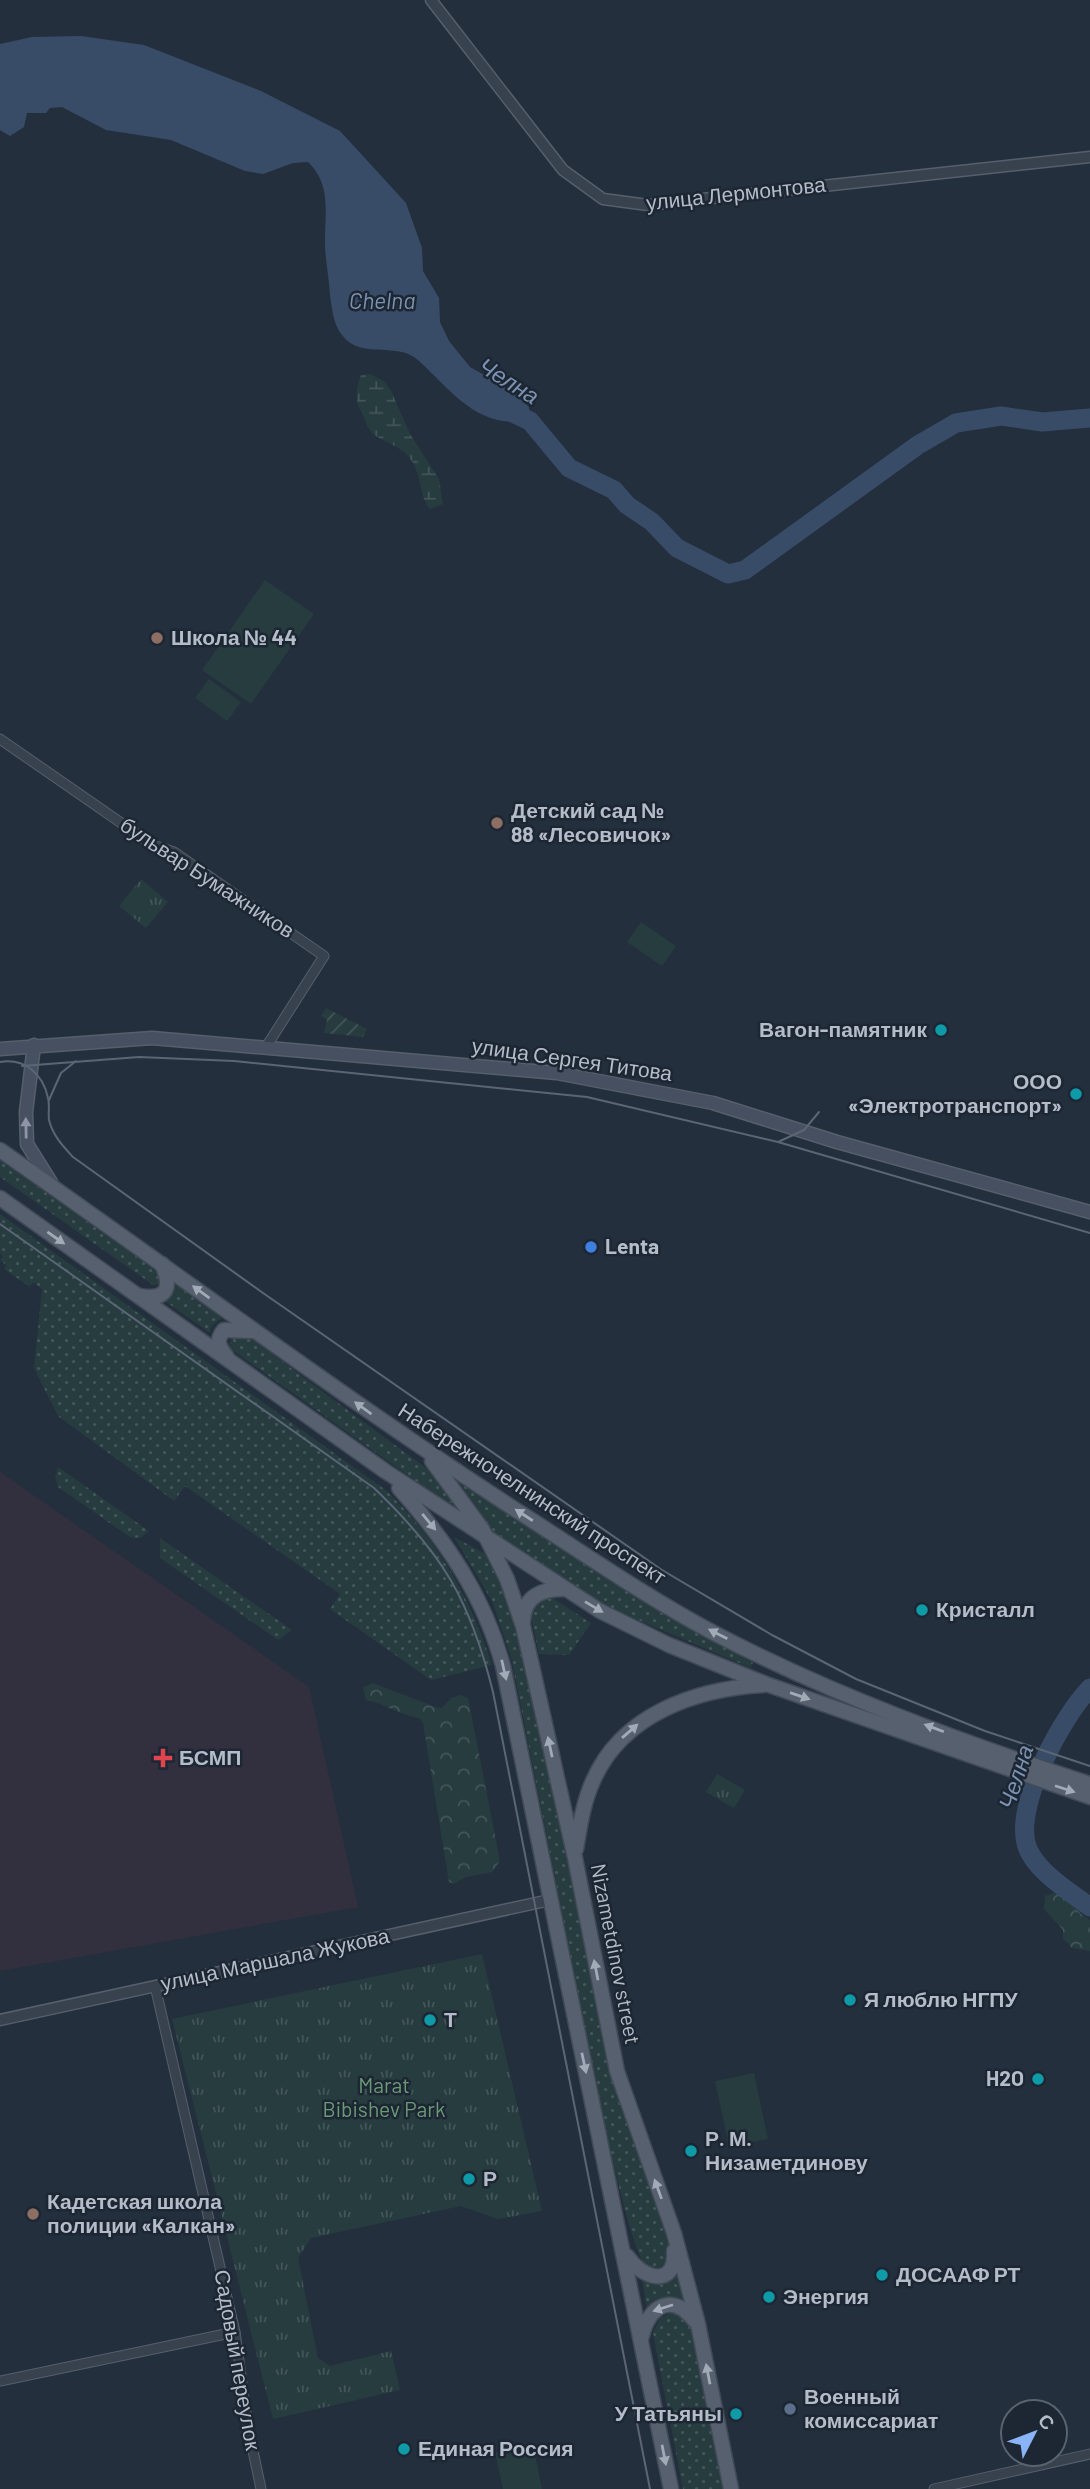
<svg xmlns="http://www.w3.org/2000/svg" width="1090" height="2489" font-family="Barlow,sans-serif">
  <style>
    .medical { fill: #32303f }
    .grass { fill: url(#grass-dots) }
    .forest { fill: url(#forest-crowns) }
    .wetland { fill: url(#wetland-marsh) }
    .park { fill: url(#park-tufts) }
    .garden { fill: url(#garden-furrows) }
    .pitch { fill: #263c3f }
    .water { fill: #394c67 }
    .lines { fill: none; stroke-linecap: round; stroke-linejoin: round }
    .river { stroke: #394c67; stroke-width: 19 }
    .minor-casing { stroke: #565f6c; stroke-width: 11 }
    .tertiary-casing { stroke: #565f6c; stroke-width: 13 }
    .secondary-casing { stroke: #565f6c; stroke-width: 15 }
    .primary-casing { stroke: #414a57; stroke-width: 17 }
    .minor { stroke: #38414e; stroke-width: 9 }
    .tertiary { stroke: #38414e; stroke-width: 10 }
    .secondary { stroke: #465061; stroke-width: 12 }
    .primary { stroke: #56606e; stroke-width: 14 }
    .tram { stroke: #5a6575; stroke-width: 2 }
    .oneway { fill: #8e96a5 }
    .oneway2 { fill: #a1aab7 }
    .education-dot { fill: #8d6e63; stroke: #1d2633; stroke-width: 2.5 }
    .culture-dot { fill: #0f9aa8; stroke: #1d2633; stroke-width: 2.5 }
    .shop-dot { fill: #3f7fe0; stroke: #1d2633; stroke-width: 2.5 }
    .health-dot { fill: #e0444e; stroke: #1d2633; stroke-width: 2.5 }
    .service-dot { fill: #5c6f8a; stroke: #1d2633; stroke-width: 2.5 }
    .labels { text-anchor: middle; stroke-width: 5; stroke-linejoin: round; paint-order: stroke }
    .street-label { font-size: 21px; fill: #b4bcc9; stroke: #1d2633 }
    .poi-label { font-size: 21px; font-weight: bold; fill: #b4bcc9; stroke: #1d2633; text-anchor: start }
    .park-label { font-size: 21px; fill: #6b9a76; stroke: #1d2633 }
    .water-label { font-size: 23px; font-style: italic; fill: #7c92b1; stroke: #1d2633 }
  </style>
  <defs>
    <pattern id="grass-dots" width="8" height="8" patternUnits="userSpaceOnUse" patternTransform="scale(1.75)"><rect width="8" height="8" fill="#263c3f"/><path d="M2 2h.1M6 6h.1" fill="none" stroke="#435659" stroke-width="1.8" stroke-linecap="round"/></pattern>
    <pattern id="forest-crowns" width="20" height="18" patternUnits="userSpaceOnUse" patternTransform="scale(1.75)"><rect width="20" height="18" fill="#263c3f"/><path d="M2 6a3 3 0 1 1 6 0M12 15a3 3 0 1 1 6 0" fill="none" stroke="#435659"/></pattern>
    <pattern id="wetland-marsh" width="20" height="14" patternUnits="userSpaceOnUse" patternTransform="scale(1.75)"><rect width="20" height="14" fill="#263c3f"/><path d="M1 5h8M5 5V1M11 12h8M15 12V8" fill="none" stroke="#435659"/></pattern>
    <pattern id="park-tufts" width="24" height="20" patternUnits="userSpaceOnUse" patternTransform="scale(1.75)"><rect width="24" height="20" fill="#263c3f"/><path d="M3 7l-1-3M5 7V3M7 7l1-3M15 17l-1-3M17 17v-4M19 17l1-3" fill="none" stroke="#435659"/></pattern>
    <pattern id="garden-furrows" width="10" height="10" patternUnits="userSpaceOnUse" patternTransform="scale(1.75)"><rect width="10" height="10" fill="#263c3f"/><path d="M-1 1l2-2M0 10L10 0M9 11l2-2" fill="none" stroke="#435659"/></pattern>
  </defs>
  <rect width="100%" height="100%" fill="#242f3e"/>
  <polygon class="medical" points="0,1472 309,1687 358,1907 0,1971"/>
  <g class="grass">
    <polygon points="0,1160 162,1275 160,1284 153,1285 0,1177"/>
    <path d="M0 1214 387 1491C438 1542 470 1596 492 1665L431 1680 330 1609 340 1594 185 1486 174 1501 58 1416 34 1368 42 1289 33 1282 30 1287 4 1269 6 1265 0 1260 3 1256 0 1254Z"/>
    <polygon points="173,1283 222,1318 211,1326 210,1333 162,1299"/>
    <polygon points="242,1332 426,1468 469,1519 228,1347 233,1335"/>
    <polygon points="58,1467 149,1531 140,1538 130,1537 58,1487 55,1477"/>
    <polygon points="456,1479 614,1584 753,1663 751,1668 610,1608 499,1541"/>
    <path d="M454 1537 490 1556 526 1656 607 2061 671 2244 668 2263 658 2268 647 2266C634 2257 616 2170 609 2148L511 1657 492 1601Z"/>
    <polygon points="160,1538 292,1630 278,1640 160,1558"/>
    <polygon points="551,1597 591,1623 569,1655 539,1654 530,1611 537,1601"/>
    <polygon points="679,2272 687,2300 663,2298 647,2309 642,2279 669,2280"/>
    <polygon points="673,2312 679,2312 692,2326 724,2489 683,2489 653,2333 660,2318"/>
  </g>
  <g class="forest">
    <path d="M373 1683 435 1707 442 1708 451 1698 461 1695 468 1698 500 1861 492 1872 466 1877 454 1884 449 1882 423 1723 419 1718C399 1715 386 1704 366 1700L363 1687Z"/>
    <polygon points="1062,1890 1081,1914 1090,1920 1090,1951 1072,1948 1063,1938 1063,1930 1044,1909 1045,1896"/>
  </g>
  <path class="wetland" d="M370 374 384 381 391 391 410 434 439 479 443 504 430 509C418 494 422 475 411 460 401 445 389 445 376 436 365 429 366 418 360 409 355 400 356 387 361 375Z"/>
  <g class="park">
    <polygon points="141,879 168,902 146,928 119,906"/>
    <polygon points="717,1774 745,1790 734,1808 706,1792"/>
    <polygon points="482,1954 542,2211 498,2219 461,2206 311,2238 298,2258 318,2358 330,2366 391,2351 400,2390 273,2419 172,2019"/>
  </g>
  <polygon class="garden" points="326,1008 367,1029 363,1037 324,1033 327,1020 321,1016"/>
  <g class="pitch">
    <polygon points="265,580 314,614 251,704 202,670"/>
    <polygon points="209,679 241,702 227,721 195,698"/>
    <polygon points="641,922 676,946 662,966 627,942"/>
    <polygon points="754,2073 768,2139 729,2147 715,2081"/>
    <polygon points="533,2444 542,2489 503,2489 495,2453"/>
  </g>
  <path class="water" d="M81 36 144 45 261 91 340 131 406 203 422 248 423 271 439 298 440 322 449 341 470 367 511 390 529 407 530 421C476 428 455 394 419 361 398 340 361 361 342 335 333 324 332 308 330 295 329 279 326 263 325 247 324 216 333 186 308 162L293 163 263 174 245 171 171 140 106 130 62 107 50 108 46 113H27L24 127 10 136 0 130V44L32 37Z"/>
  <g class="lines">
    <g class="river">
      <polyline points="506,410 530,421 569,468 614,490 627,505 652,522 677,548 728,574 745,570 918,445 956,423 1001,416 1042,422 1090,418"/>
      <path d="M1090 1688C1062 1717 1016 1802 1026 1843 1032 1869 1070 1892 1090 1907"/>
    </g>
    <defs>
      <g id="minor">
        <polyline points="0,739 153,845 174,852 324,956 266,1047"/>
        <polyline points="155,1986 235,2332 248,2427 261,2489"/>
        <polyline points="0,2381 235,2332"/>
        <polyline points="934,2489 1090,2454"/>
      </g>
      <g id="tertiary">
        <polyline points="431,0 563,170 603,199 648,205 1090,157"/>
        <polyline points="0,2020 550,1900"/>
      </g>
      <g id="secondary">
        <polyline points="34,1045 26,1112 27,1144 52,1184"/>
        <polyline points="0,1049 152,1038 557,1073 713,1103 837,1142 1090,1212"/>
      </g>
      <g id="primary">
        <path d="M0 1150C178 1274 351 1404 533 1521 592 1559 650 1599 712 1632 832 1695 961 1742 1090 1784"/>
        <polyline points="0,1198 385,1471 600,1611 669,1645 766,1684 1090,1797"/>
        <path d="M140 1296C168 1301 172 1287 162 1264"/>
        <path d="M227 1357C219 1347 215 1341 224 1330L252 1331"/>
        <polyline points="432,1461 482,1529 507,1579 523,1626 575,1858 617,2071 674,2233 698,2324 731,2489"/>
        <path d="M399 1488C447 1542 484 1596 503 1666L671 2489"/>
        <path d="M523 1621C524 1596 542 1589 564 1589"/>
        <path d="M576 1849C580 1826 583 1803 593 1781 622 1714 696 1689 763 1685"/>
        <path d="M627 2256C642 2279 676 2289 674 2251"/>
        <path d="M642 2336C649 2305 673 2292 695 2321"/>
      </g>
    </defs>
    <use href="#minor" class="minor-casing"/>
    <use href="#tertiary" class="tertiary-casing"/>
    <use href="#secondary" class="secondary-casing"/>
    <use href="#primary" class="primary-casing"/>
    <use href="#minor" class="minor"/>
    <use href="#tertiary" class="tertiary"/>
    <use href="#secondary" class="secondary"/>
    <use href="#primary" class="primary"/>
    <g class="tram">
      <path d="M0 1062C25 1058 43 1074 48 1098 50 1105 48 1113 49 1120 53 1136 63 1146 73 1157L263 1293 662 1570 772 1635 856 1679 985 1731 1090 1766"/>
      <polyline points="22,1066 139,1057 234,1061 587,1097 778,1142 1090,1233"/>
      <polyline points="49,1100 61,1073 76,1061"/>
      <polyline points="778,1142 804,1130 819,1112"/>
      <path d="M0 1224 374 1488C443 1554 470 1600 493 1692L650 2489"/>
    </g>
  </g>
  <defs><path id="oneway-solid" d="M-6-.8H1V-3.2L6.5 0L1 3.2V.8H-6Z" transform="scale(1.75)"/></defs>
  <use class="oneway" href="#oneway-solid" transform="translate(26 1128) rotate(-91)"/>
  <g class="oneway2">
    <use href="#oneway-solid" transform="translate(56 1238) rotate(35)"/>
    <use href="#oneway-solid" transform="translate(201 1292) rotate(-144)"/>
    <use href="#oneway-solid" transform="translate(363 1408) rotate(-144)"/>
    <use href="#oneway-solid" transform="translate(524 1515) rotate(-147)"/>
    <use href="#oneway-solid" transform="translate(429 1522) rotate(50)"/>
    <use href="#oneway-solid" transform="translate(594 1607) rotate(31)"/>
    <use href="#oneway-solid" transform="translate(718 1634) rotate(-153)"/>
    <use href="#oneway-solid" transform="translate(504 1670) rotate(77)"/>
    <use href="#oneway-solid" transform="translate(800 1696) rotate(19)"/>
    <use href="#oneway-solid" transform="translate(934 1728) rotate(-159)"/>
    <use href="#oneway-solid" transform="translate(630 1731) rotate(-41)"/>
    <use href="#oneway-solid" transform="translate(550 1747) rotate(-102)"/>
    <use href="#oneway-solid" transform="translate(1065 1789) rotate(18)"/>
    <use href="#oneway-solid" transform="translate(596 1970) rotate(-101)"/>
    <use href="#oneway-solid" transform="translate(584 2063) rotate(78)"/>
    <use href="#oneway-solid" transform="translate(658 2189) rotate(-110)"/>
    <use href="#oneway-solid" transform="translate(663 2308) rotate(162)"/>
    <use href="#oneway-solid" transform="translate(708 2374) rotate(-101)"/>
    <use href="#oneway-solid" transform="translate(664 2455) rotate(79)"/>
  </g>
  <g class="education-dot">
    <circle cx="157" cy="638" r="7"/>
    <circle cx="497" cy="823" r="7"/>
    <circle cx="33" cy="2214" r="7"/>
  </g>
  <g class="culture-dot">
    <circle cx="941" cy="1030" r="7"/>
    <circle cx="1076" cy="1094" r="7"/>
    <circle cx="922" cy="1610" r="7"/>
    <circle cx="850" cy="2000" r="7"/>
    <circle cx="430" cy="2020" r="7"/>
    <circle cx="1038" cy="2079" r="7"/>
    <circle cx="691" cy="2151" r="7"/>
    <circle cx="469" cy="2179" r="7"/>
    <circle cx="882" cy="2275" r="7"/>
    <circle cx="769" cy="2297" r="7"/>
    <circle cx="736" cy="2414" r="7"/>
    <circle cx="404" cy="2449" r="7"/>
  </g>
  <circle class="shop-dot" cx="591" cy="1247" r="7"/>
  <path class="health-dot" d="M159.5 1747.5h7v7h7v7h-7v7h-7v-7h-7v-7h7z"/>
  <circle class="service-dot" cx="790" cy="2409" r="7"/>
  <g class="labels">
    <g class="street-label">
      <text transform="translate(736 194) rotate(-6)" y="7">улица Лермонтова</text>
      <text transform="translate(207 878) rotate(33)" y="7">бульвар Бумажников</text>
      <text transform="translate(572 1060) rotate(8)" y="7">улица Сергея Титова</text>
      <text transform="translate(532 1494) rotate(33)" y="7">Набережночелнинский проспект</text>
      <text transform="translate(615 1954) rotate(79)" y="7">Nizametdinov street</text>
      <text transform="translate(275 1960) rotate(-12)" y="7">улица Маршала Жукова</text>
      <text transform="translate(237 2360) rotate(80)" y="7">Садовый переулок</text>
    </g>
    <g class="poi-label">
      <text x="171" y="645">Школа № 44</text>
      <text x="511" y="818">Детский сад №<tspan x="511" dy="24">88 «Лесовичок»</tspan></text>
      <text x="927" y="1037" text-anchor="end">Вагон-памятник</text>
      <text x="1062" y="1089" text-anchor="end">ООО<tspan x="1062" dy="24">«Электротранспорт»</tspan></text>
      <text x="605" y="1254">Lenta</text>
      <text x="936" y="1617">Кристалл</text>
      <text x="179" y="1765">БСМП</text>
      <text x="864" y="2007">Я люблю НГПУ</text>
      <text x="444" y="2027">Т</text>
      <text x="1024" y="2086" text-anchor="end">H2O</text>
      <text x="705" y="2146">Р. М.<tspan x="705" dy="24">Низаметдинову</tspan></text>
      <text x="483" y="2186">Р</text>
      <text x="47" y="2209">Кадетская школа<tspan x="47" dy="24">полиции «Калкан»</tspan></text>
      <text x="896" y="2282">ДОСААФ РТ</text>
      <text x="783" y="2304">Энергия</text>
      <text x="804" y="2404">Военный<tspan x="804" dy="24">комиссариат</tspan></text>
      <text x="722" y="2421" text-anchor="end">У Татьяны</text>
      <text x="418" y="2456">Единая Россия</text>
    </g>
    <g class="park-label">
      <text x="384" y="2093">Marat<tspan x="384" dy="24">Bibishev Park</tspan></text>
    </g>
    <g class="water-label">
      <text x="382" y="309">Chelna</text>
      <text transform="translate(509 381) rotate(32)" y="8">Челна</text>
      <text transform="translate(1016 1777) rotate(-72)" y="8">Челна</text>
    </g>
  </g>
  <g transform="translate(1034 2433) rotate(48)"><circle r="33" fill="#1d2633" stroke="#59626f" stroke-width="2"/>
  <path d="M0-5L12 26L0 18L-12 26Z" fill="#8ab4f8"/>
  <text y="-10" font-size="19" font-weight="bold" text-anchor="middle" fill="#b4bcc9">С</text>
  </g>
</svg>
